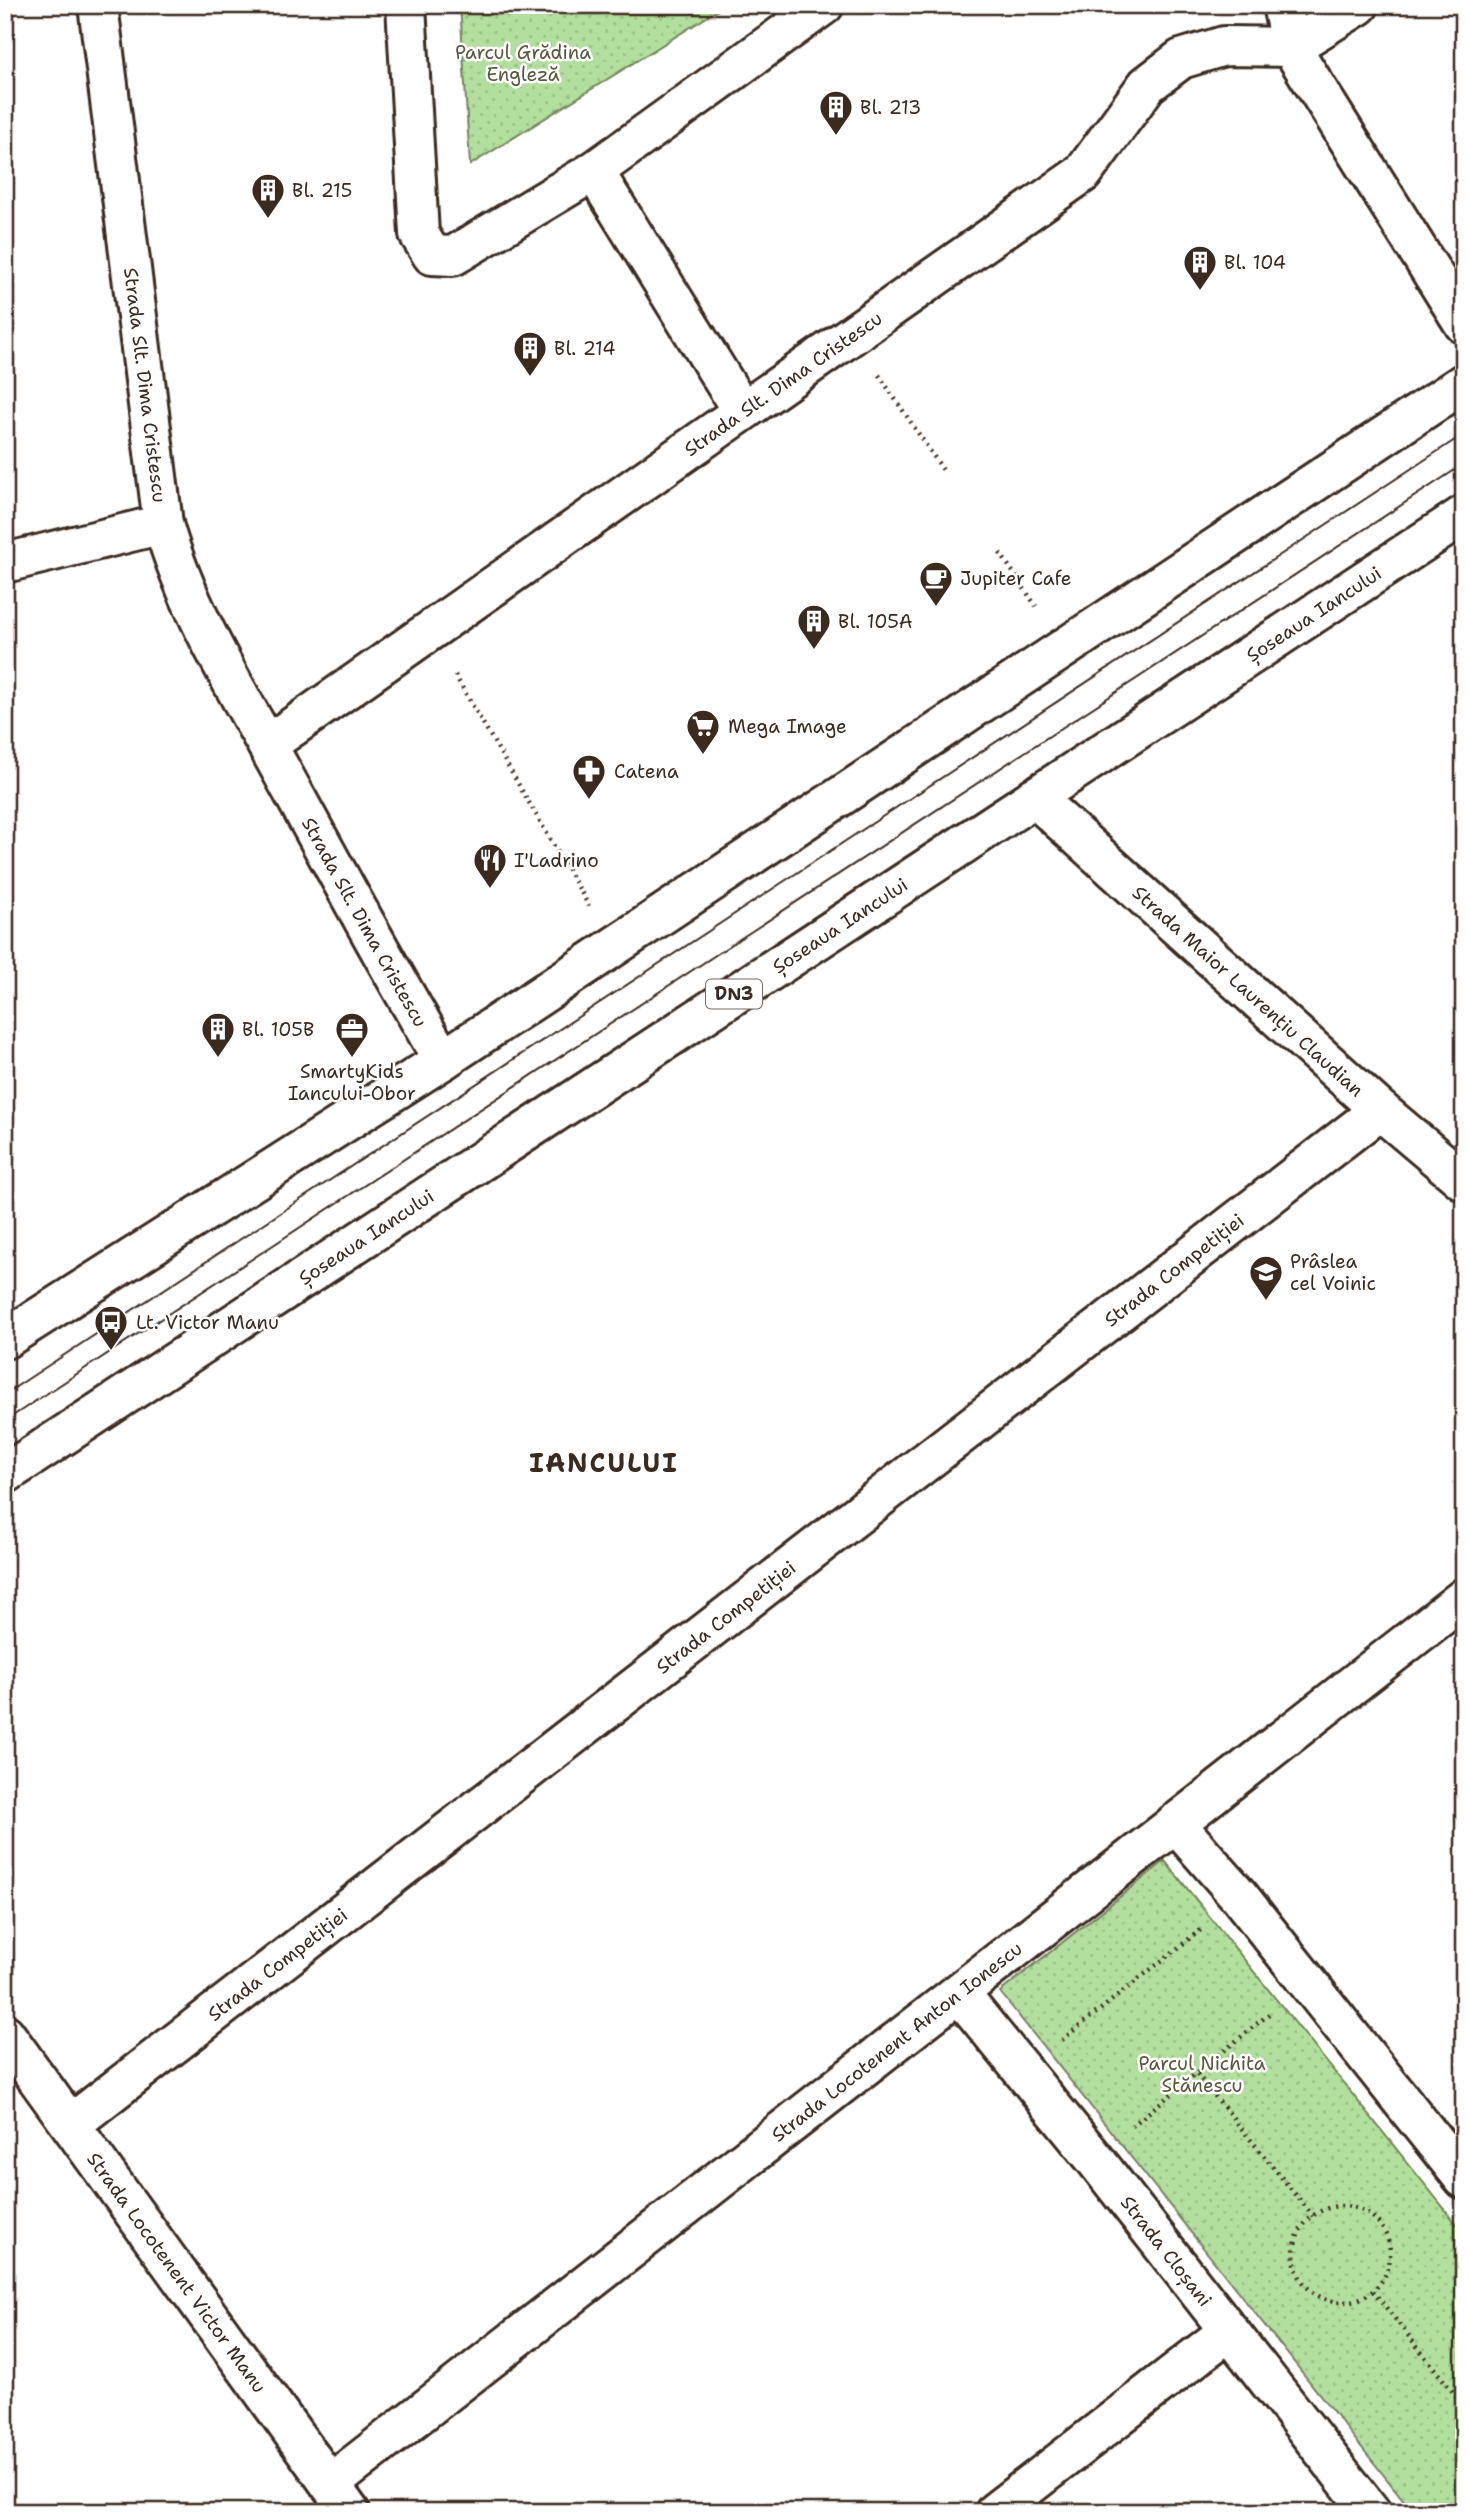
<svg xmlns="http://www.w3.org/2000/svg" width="1469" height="2517" font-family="'Shantell Sans',sans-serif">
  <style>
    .grass { fill: url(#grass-dots); stroke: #76845e; stroke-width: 2 }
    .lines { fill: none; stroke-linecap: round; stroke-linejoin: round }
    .minor-casing { stroke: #3b2a1e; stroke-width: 44 }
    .major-casing { stroke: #3b2a1e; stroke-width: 44 }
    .path { stroke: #3b2a1e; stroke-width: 4.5; stroke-dasharray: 2 5; stroke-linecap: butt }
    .minor { stroke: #fff; stroke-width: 38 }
    .major { stroke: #fff; stroke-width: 38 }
    .tram { stroke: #3b2a1e; stroke-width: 2 }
    .labels { text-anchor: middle; stroke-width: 5; stroke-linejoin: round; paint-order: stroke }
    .shield { fill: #fff; stroke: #766a62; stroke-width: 2 }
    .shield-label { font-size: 18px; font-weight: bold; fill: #3b2a1e }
    .park-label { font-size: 19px; fill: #59573e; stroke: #fff }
    .poi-label { font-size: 19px; fill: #3b2a1e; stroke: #fff; text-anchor: start }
    .street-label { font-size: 19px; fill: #3b2a1e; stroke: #fff }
    .district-label { font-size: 26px; font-weight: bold; letter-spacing: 2px; fill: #3b2a1e; stroke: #fff }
  </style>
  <defs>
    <pattern id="grass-dots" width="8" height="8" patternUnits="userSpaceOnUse" patternTransform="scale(1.75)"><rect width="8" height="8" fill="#b2df9d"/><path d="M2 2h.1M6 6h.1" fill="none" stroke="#9ac087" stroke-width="1.8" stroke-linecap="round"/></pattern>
  </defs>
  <rect width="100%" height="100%" fill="#fff"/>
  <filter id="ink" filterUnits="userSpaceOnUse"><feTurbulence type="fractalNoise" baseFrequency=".0143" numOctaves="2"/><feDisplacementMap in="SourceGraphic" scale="14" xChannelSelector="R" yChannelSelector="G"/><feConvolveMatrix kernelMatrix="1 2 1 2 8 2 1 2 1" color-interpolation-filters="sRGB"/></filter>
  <g filter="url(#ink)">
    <g class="grass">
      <polygon points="460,5 726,5 470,165"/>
      <polygon points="1165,1861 1464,2233 1464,2512 1413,2512 1000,1992"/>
    </g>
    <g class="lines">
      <defs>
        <g id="minor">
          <path id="s1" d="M98 5 163 524C188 612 238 692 282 772 335 869 387 965 443 1060"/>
          <polyline points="406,5 419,234 432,255 453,256 594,171 824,5"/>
          <polyline points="1282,5 1291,47 1464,324"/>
          <polyline points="594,171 742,411"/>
          <polyline points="5,563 163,524"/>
          <path id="s2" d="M267 745 1083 173 1147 85 1181 59 1224 46 1291 47 1359 5"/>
          <path id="s3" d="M1034 797 1380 1110 1464 1181"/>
          <polyline points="1175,1823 1239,1896 1464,2179"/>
          <path id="s4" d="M959 1993 1094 2158 1371 2512"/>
          <path id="s5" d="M5 2034 350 2512"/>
          <path id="s6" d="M71 2124 1380 1110"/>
          <path id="s7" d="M330 2484 1464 1598"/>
          <polyline points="995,2512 1229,2331"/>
        </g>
        <g id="major">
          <polyline points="5,1339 443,1060 1464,383"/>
          <path id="s8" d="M5 1474 1464 515"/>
        </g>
      </defs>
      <use href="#minor" class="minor-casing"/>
      <use href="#major" class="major-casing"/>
      <g class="path">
        <polyline points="879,375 945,473"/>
        <polyline points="1000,553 1036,606"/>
        <polyline points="455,675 589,906"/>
        <polyline points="1062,2040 1203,1928"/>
        <polyline points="1197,2074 1313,2216"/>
        <polyline points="1132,2126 1269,2014"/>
        <circle cx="1342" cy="2254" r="48"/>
        <polyline points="1373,2291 1464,2406"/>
      </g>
      <use href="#minor" class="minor"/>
      <use href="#major" class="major"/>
      <g class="tram">
        <polyline points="5,1394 1464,434"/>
        <polyline points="5,1421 1464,464"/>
      </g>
    </g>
  </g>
  <defs>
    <symbol id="building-pin" viewBox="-11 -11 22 30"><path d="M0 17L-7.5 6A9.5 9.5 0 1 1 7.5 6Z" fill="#3b2a1e" stroke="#fff"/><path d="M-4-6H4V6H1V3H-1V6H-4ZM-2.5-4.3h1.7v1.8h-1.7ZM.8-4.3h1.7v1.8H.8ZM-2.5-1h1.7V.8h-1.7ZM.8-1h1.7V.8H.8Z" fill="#fff"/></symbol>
    <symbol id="cafe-pin" viewBox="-11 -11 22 30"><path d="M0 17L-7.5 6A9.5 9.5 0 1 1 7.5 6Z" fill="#3b2a1e" stroke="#fff"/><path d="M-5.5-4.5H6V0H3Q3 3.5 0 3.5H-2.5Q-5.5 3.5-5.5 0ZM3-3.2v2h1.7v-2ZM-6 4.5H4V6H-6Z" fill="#fff"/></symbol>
    <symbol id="supermarket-pin" viewBox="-11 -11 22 30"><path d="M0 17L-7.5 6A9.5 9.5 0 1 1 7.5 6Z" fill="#3b2a1e" stroke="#fff"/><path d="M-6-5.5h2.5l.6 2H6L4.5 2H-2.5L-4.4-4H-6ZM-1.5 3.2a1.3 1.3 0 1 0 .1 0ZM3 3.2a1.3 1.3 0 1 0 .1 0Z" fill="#fff"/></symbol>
    <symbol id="pharmacy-pin" viewBox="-11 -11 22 30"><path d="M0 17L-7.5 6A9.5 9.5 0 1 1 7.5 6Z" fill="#3b2a1e" stroke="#fff"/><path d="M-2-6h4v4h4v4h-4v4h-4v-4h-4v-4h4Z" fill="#fff"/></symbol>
    <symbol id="restaurant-pin" viewBox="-11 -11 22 30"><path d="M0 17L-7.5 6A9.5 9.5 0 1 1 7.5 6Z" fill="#3b2a1e" stroke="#fff"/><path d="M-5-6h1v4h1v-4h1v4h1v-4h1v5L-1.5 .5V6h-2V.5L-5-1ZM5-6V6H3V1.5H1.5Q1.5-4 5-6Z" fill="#fff"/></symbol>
    <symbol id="office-pin" viewBox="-11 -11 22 30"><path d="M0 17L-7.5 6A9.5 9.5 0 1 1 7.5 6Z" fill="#3b2a1e" stroke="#fff"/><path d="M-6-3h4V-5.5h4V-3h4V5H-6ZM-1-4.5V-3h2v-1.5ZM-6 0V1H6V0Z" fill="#fff"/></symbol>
    <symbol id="school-pin" viewBox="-11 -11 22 30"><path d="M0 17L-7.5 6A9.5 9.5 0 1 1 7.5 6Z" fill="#3b2a1e" stroke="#fff"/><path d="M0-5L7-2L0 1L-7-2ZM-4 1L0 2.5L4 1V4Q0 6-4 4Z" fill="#fff"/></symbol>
    <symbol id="bus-pin" viewBox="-11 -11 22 30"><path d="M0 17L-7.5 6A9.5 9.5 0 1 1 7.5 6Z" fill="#3b2a1e" stroke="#fff"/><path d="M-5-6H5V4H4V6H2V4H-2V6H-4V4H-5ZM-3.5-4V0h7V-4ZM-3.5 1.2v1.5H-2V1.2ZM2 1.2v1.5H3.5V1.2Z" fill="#fff"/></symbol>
  </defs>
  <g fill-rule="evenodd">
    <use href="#building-pin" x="817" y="88" width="38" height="52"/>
    <use href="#building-pin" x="249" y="171" width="38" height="52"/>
    <use href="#building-pin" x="1181" y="243" width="38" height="52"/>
    <use href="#building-pin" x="511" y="329" width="38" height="52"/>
    <use href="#cafe-pin" x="917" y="559" width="38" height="52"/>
    <use href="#building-pin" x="795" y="602" width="38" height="52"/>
    <use href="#supermarket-pin" x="684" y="707" width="38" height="52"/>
    <use href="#pharmacy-pin" x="570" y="752" width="38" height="52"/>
    <use href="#restaurant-pin" x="471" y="841" width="38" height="52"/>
    <use href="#building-pin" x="199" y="1010" width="38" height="52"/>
    <use href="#office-pin" x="333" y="1010" width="38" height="52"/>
    <use href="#school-pin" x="1247" y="1253" width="38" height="52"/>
    <use href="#bus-pin" x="92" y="1303" width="38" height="52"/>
  </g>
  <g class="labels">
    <rect class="shield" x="706" y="979.5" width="56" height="29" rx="5"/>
    <g class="shield-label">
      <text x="734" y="1000">DN3</text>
    </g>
    <g class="park-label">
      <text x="523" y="59">Parcul Grădina<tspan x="523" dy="22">Engleză</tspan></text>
      <text x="1202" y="2070">Parcul Nichita<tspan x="1202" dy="22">Stănescu</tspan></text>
    </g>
    <g class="poi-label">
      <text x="860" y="114">Bl. 213</text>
      <text x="292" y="197">Bl. 215</text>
      <text x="1224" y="269">Bl. 104</text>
      <text x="554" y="355">Bl. 214</text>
      <text x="960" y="585">Jupiter Cafe</text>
      <text x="838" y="628">Bl. 105A</text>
      <text x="728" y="733">Mega Image</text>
      <text x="614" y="778">Catena</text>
      <text x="514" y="867">I'Ladrino</text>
      <text x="242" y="1036">Bl. 105B</text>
      <text x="352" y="1078" text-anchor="middle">SmartyKids<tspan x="352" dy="22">Iancului-Obor</tspan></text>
      <text x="1290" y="1268">Prâslea<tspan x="1290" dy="22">cel Voinic</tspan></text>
      <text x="136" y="1329">Lt. Victor Manu</text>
    </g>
    <g class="street-label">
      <text dy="7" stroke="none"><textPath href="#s2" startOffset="630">Strada Slt. Dima Cristescu</textPath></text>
      <text dy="7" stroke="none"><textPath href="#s1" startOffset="383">Strada Slt. Dima Cristescu</textPath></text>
      <text dy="7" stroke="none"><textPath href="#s8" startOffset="1566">Șoseaua Iancului</textPath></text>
      <text dy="7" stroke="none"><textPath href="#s1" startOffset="970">Strada Slt. Dima Cristescu</textPath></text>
      <text dy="7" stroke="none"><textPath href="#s8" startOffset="999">Șoseaua Iancului</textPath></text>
      <text dy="7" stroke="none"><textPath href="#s3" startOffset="289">Strada Maior Laurențiu Claudian</textPath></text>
      <text dy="7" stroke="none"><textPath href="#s8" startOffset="432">Șoseaua Iancului</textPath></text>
      <text dy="7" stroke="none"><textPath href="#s6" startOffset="1395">Strada Competiției</textPath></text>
      <text dy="7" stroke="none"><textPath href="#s6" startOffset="828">Strada Competiției</textPath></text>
      <text dy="7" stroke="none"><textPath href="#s6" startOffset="261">Strada Competiției</textPath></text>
      <text dy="7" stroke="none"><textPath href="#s7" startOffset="719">Strada Locotenent Anton Ionescu</textPath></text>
      <text dy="7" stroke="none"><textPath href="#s4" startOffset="331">Strada Cloșani</textPath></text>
      <text dy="7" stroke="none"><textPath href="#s5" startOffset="294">Strada Locotenent Victor Manu</textPath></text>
    </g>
    <g class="district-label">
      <text x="604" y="1472">IANCULUI</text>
    </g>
  </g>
  <rect width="1469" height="2517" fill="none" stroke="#fff" stroke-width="28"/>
  <rect x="14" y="14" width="1441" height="2489" fill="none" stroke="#3b2a1e" stroke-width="2.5" filter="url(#ink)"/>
</svg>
